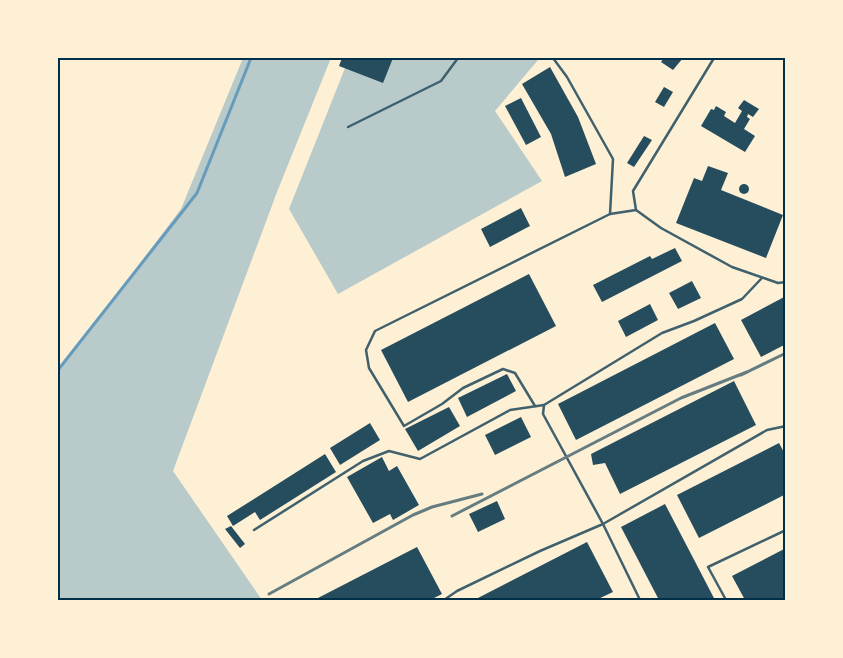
<svg xmlns="http://www.w3.org/2000/svg" width="843" height="658" font-family="'Roboto Condensed',sans-serif">
  <style>
    .green { fill: #b9caca }
    .lines { fill: none; stroke-linecap: round; stroke-linejoin: round }
    .stream { stroke: #669bbc; stroke-width: 3 }
    .building { fill: #264d5e }
    .service { stroke: #3f606c; stroke-width: 2.5 }
    .rail { stroke: #657d81; stroke-width: 3 }
    .neatline { fill: none; stroke: #003049; stroke-width: 2 }
  </style>
  <rect width="100%" height="100%" fill="#fdf0d5"/>
  <g class="green">
    <polygon points="243,58 331,58 277,192 173,471 262,600 58,600 58,371 181,209"/>
    <polygon points="349,58 536,58 538,60 495,111 542,181 338,294 289,209"/>
  </g>
  <g class="lines">
    <polyline class="stream" points="58,370 197,193 251,58"/>
  </g>
  <g class="building">
    <polygon points="342,58 393,58 383,83 339,66"/>
    <polygon points="664,58 683,58 673,70 661,62"/>
    <polygon points="550,67 578,117 596,164 565,177 551,134 522,84"/>
    <polygon points="664,87 673,92 664,107 655,102"/>
    <polygon points="521,98 541,137 526,145 505,106"/>
    <polygon points="744,100 759,109 753,117 748,114 747,117 750,119 744,129 755,136 745,152 701,126 711,109 714,110 716,106 726,112 724,116 735,123 742,111 738,108"/>
    <polygon points="644,136 652,140 634,167 627,163"/>
    <polygon points="708,166 728,173 721,190 783,215 766,258 676,223 694,178 702,181"/>
    <circle cx="744" cy="189" r="5"/>
    <polygon points="521,208 530,226 490,247 481,229"/>
    <polygon points="675,248 682,261 602,302 593,285 650,256 652,259"/>
    <polygon points="529,274 556,326 408,402 381,350"/>
    <polygon points="692,281 701,298 678,309 669,293"/>
    <polygon points="786,296 786,344 761,357 741,320"/>
    <polygon points="650,304 658,320 626,337 618,321"/>
    <polygon points="715,323 734,359 576,440 558,404"/>
    <polygon points="507,374 516,391 467,417 458,398"/>
    <polygon points="734,381 756,425 620,494 605,463 593,465 591,454"/>
    <polygon points="449,407 460,426 418,451 405,429"/>
    <polygon points="521,417 531,437 495,455 485,435"/>
    <polygon points="370,423 380,440 340,465 330,448"/>
    <polygon points="779,443 786,456 786,494 699,538 677,495"/>
    <polygon points="325,454 336,472 260,520 255,512 233,526 227,516"/>
    <polygon points="382,457 389,471 397,466 419,505 393,520 390,514 373,523 347,477"/>
    <polygon points="497,501 505,519 478,532 469,514"/>
    <polygon points="665,504 715,600 659,600 621,527"/>
    <polygon points="231,526 245,544 240,548 225,529"/>
    <polygon points="587,542 613,592 596,600 474,600"/>
    <polygon points="417,547 442,594 430,600 314,600"/>
    <polygon points="786,548 786,600 745,600 732,576"/>
  </g>
  <g class="lines">
    <g class="service">
      <polyline points="553,58 567,77 613,159 610,214"/>
      <polyline points="714,58 633,191 636,210 661,228 732,267 778,283 786,282"/>
      <polyline points="348,127 441,81 458,58"/>
      <polyline points="535,406 515,373 503,369 463,388 442,404 404,426 369,368 366,350 375,331 610,214 636,210"/>
      <polyline points="254,530 363,461 389,451 420,459 510,410 544,405"/>
      <polyline points="444,600 457,591 540,551 603,524 543,414 544,405 662,333 694,321 742,299 761,279"/>
      <polyline points="640,600 603,524 767,430 786,426"/>
      <polyline points="726,600 708,567 786,530"/>
    </g>
    <g class="rail">
      <polyline points="741,375 786,353"/>
      <polyline points="452,516 681,398 747,372"/>
      <polyline points="269,594 413,515 432,507 482,494"/>
    </g>
  </g>
  <rect width="843" height="658" fill="none" stroke="#fdf0d5" stroke-width="118"/>
  <rect x="59" y="59" width="725" height="540" class="neatline"/>
</svg>
